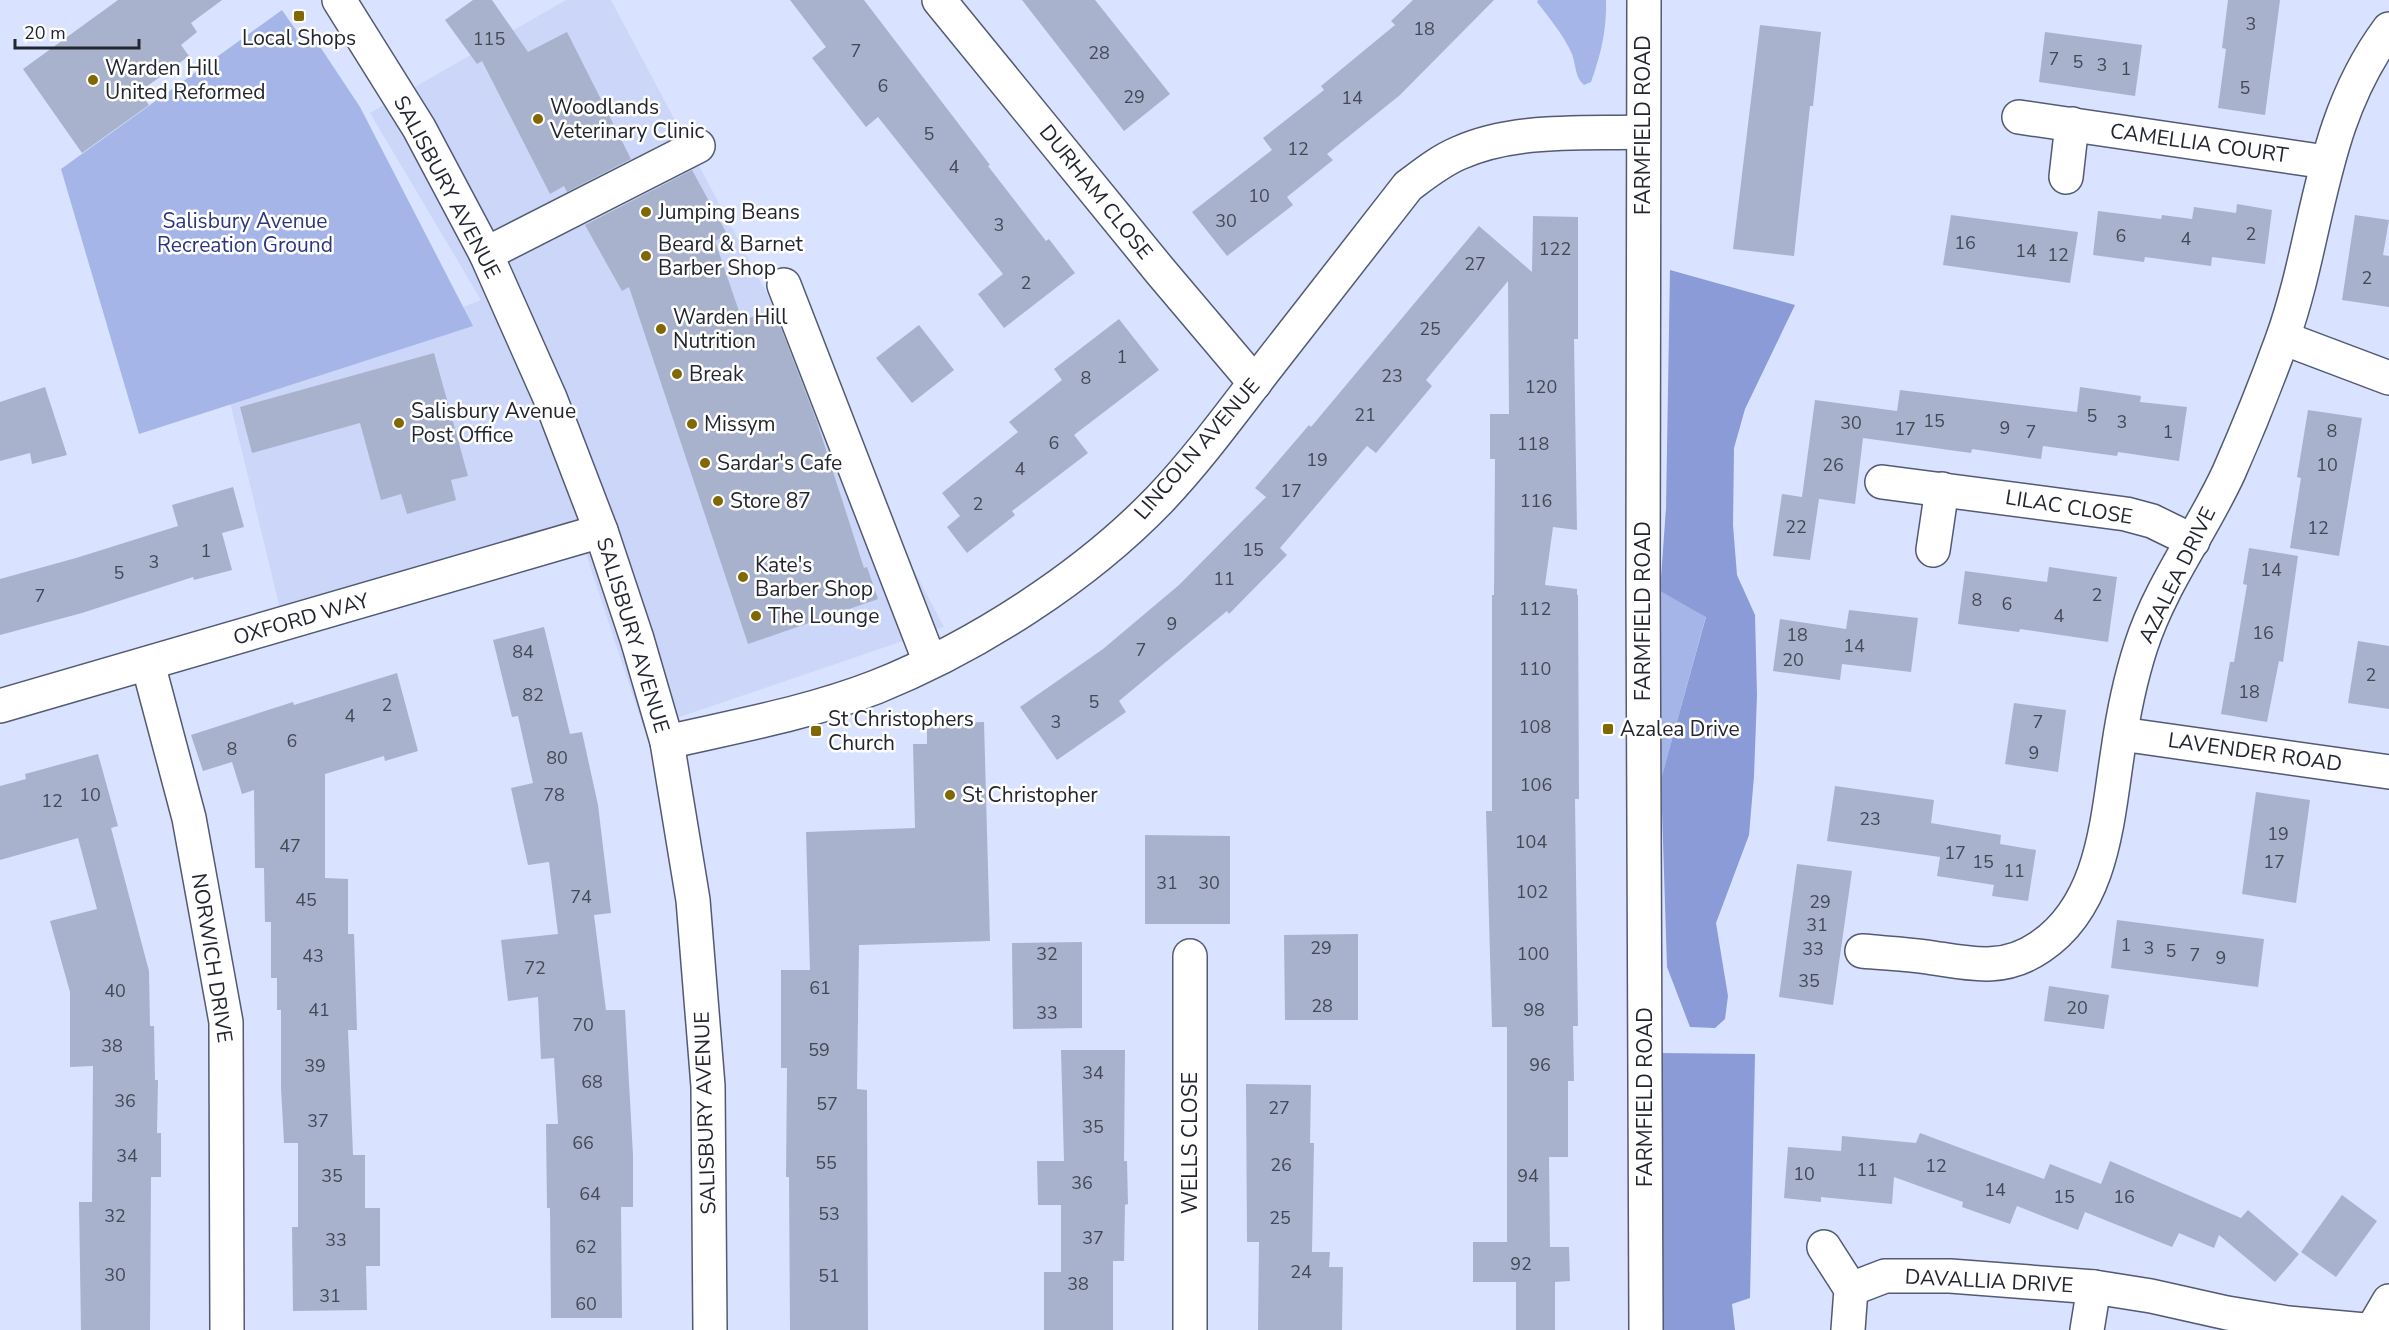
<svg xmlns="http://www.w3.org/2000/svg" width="2389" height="1330" font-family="'Nunito Sans',sans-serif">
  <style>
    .built { fill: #cbd6f9 }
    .green { fill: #a5b5e8 }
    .forest { fill: #8a9bd7 }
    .building { fill: #a9b2cd }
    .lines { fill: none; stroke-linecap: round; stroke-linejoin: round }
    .minor-casing { stroke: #535a72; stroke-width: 36 }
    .minor { stroke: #fff; stroke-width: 33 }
    .poi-dot { fill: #826800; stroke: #fff; stroke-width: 2 }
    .labels { text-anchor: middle; stroke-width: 5; stroke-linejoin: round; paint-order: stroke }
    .number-label { font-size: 18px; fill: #444957 }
    .poi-label { font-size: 21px; fill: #232630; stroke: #fff; text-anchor: start }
    .street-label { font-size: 21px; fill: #232630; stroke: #fff }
    .park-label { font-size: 21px; fill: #2a367d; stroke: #fff }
  </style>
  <rect width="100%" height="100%" fill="#d9e2fe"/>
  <polygon class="built" points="566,0 611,0 944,627 644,729 586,554 282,617 229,398 481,300 370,113"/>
  <g class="green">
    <path d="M1538 0H1606C1607 29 1601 54 1591 82L1584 85C1575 78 1576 65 1572 54 1563 34 1550 19 1537 2Z"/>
    <polygon points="282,10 298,33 307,27 360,107 473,326 139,434 61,169"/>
    <polygon points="1660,591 1706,616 1661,779"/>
  </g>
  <g class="forest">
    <polygon points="1670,270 1795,305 1745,409 1734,448 1733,525 1737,575 1755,615 1757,695 1754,776 1749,835 1716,923 1728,996 1725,1019 1715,1028 1690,1027 1667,967 1661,779 1706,617 1660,591 1666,508"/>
    <polygon points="1660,1053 1755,1054 1750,1298 1732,1304 1735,1330 1660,1330"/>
  </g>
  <g class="building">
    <polygon points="118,0 222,0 191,23 197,32 181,45 189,56 139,92 149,105 82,153 23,69"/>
    <polygon points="473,0 492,0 528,52 567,32 631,159 567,192 564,186 550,194 482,61 477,64 445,20"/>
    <polygon points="790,0 864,0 990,165 988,166 1046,241 1049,239 1075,273 1004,328 978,294 1003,274 878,117 866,127 812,58 826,47"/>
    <polygon points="1022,0 1095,0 1170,94 1124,131"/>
    <polygon points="1413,0 1494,0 1400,95 1327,154 1333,160 1287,197 1293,205 1227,256 1192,212 1272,150 1263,138 1324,90 1321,86 1395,25 1391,21"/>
    <polygon points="2228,0 2280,0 2265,115 2218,108 2226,49 2222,48"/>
    <polygon points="1760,25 1821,32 1813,106 1810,106 1794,256 1733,249"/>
    <polygon points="2045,32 2142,45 2135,96 2039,82"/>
    <polygon points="692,170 727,234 715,241 742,320 774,310 817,422 864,568 867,567 878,599 748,644 629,287 622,291 585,225"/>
    <polygon points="2237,204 2272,210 2265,264 2212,257 2211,266 2145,257 2144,262 2093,255 2098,211 2161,219 2162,215 2192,219 2194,207 2236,213"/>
    <polygon points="1951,215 2078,232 2070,283 1943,265"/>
    <polygon points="2355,215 2389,220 2383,255 2389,256 2389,307 2342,300"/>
    <polygon points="1533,216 1578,217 1578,339 1574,339 1577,530 1553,527 1545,585 1577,589 1577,595 1578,595 1579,799 1575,799 1578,1026 1573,1026 1574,1081 1568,1081 1568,1157 1549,1157 1550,1247 1569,1247 1570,1281 1555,1282 1555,1330 1516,1330 1516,1282 1473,1282 1473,1242 1507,1242 1507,1027 1492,1027 1486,811 1492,811 1492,595 1494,595 1495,459 1490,459 1490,414 1509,414 1508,281 1426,380 1432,386 1376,453 1367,446 1280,548 1287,555 1229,614 1227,611 1119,701 1126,712 1057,760 1020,707 1103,649 1179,585 1266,497 1255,488 1309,425 1311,427 1479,226 1532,272"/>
    <polygon points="1119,319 1159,370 1074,435 1088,453 1012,511 1015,515 967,553 947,527 960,516 942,493 1018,432 1009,422 1062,380 1054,369"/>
    <polygon points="919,325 954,370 912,403 876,358"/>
    <polygon points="434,353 468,476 451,480 456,500 407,514 401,494 381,500 360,423 252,453 240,407"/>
    <polygon points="45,387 67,455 32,464 30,453 0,461 0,402"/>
    <polygon points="2080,387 2141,396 2140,402 2187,407 2179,461 2118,452 2117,456 2043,446 2041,459 1972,449 1971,453 1863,438 1855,504 1813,498 1819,499 1810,560 1773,556 1782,494 1802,497 1815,400 1897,411 1900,390 2077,412"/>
    <polygon points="2308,410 2362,418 2339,556 2290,548 2301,478 2297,477"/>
    <polygon points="233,487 244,527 222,533 232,570 194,580 193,577 82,613 0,635 0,579 76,558 178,526 172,505"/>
    <polygon points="2249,548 2298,556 2283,662 2279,661 2267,722 2221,714 2230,662 2234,662 2247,585 2243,584"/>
    <polygon points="2049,567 2117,577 2108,642 2020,629 2019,632 1958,624 1965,571 2047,582"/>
    <polygon points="1849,610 1918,618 1911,672 1842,664 1840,680 1773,671 1780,619 1846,629"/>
    <polygon points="544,627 570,734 582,732 598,805 611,913 594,915 606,1010 625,1010 633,1155 633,1207 621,1207 622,1318 551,1318 550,1208 547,1208 546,1124 558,1124 554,1058 541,1059 538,997 508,1001 501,940 558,934 549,862 528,865 511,788 533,783 518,716 512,717 493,640"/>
    <polygon points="2358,641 2389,646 2389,709 2348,703"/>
    <polygon points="397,673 418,751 385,761 384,756 325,774 325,878 348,879 348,934 354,934 357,1030 348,1030 353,1155 365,1155 365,1208 380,1208 380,1266 366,1266 367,1310 293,1311 292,1227 298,1227 298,1143 284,1143 281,1088 281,1010 277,1010 277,978 271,978 271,922 265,922 264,868 255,868 254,790 242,794 232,762 203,771 191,735 293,702 294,705"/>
    <polygon points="2014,703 2066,710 2058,772 2005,764"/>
    <polygon points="984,722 990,941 859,945 857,1089 867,1090 868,1330 790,1330 789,1177 786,1177 787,1068 781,1068 781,970 810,970 806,832 915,828 913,744 927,744 927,724"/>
    <polygon points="98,754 118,826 111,828 149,971 150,1026 154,1026 155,1080 158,1080 157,1133 161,1133 161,1177 151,1177 150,1330 81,1330 79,1202 92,1202 93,1066 70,1067 70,992 50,921 97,909 78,838 0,860 0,786 26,779 25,774"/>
    <polygon points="1835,786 1934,800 1931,823 2001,835 2000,844 2036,850 2028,901 1992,896 1994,885 1937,876 1940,857 1827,841"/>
    <polygon points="2256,792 2310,800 2296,903 2242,894"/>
    <polygon points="1145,835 1230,836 1230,924 1145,924"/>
    <polygon points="1797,864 1852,871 1833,1005 1779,997"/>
    <polygon points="2117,920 2264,939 2258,987 2111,968"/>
    <polygon points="1358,934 1358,1020 1285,1020 1284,935"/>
    <polygon points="1082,942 1082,1028 1013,1029 1012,943"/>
    <polygon points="2049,986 2109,995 2104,1029 2044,1021"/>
    <polygon points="1061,1050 1125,1050 1124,1161 1127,1161 1128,1204 1125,1205 1124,1261 1113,1261 1113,1330 1044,1330 1044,1272 1061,1272 1061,1205 1038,1205 1037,1161 1064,1161"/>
    <polygon points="1246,1084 1311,1085 1310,1143 1314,1143 1312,1252 1330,1252 1329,1267 1343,1267 1342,1330 1258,1330 1259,1242 1247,1242"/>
    <polygon points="1920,1133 2044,1179 2050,1164 2101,1184 2110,1161 2241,1218 2248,1210 2299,1254 2275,1282 2219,1235 2214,1248 2179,1233 2172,1247 2085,1212 2078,1230 2017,1206 2010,1224 1962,1207 1963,1202 1894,1177 1892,1204 1821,1197 1821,1202 1784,1198 1788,1147 1841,1151 1842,1136 1916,1143"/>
    <polygon points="2342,1195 2377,1221 2336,1277 2301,1252"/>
  </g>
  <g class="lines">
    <defs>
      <g id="minor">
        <polyline points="339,0 419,128 486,254 550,398 601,531 637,639 667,742 693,900 708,1086 710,1330"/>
        <polyline points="939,0 1161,272 1255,383"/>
        <polyline points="1644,0 1643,579 1646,1330"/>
        <polyline points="2019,117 2326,162"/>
        <polyline points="2066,177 2072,124"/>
        <polyline points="486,254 698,146"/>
        <polyline points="784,285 930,662"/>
        <polyline points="2283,338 2389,378"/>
        <polyline points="1882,482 2126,514 2152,521 2193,541"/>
        <polyline points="1933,550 1942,489"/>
        <polyline points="148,664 189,818 226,1022 227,1330"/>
        <polyline points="0,706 601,531"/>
        <polyline points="2121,734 2389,772"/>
        <path d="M667 742C737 726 809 713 876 687 976 647 1085 577 1160 499 1197 460 1230 415 1263 372 1312 310 1360 248 1408 186 1424 174 1440 161 1459 153 1515 128 1583 134 1643 132"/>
        <path d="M1862 951C1883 953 1905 954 1927 957 1968 963 2002 973 2040 947 2104 904 2107 819 2118 750 2123 715 2130 680 2141 646 2161 584 2202 531 2229 472 2248 429 2266 384 2282 340 2320 234 2318 124 2389 29"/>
        <polyline points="1190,956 1190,1330"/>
        <polyline points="1824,1247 1851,1289 1848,1330"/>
        <polyline points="1851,1289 1885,1276 1950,1276 2094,1287 2151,1296 2227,1313 2288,1323 2365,1330"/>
        <polyline points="2087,1330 2094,1287"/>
        <polyline points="2372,1330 2389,1301"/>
      </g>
    </defs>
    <use href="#minor" class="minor-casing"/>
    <use href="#minor" class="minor"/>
  </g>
  <g class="poi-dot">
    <rect x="293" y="10" width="12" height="12" rx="3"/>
    <circle cx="93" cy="80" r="6"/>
    <circle cx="538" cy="119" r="6"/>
    <circle cx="646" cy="212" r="6"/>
    <circle cx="646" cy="256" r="6"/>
    <circle cx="661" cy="329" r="6"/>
    <circle cx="677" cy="374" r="6"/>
    <circle cx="399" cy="423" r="6"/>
    <circle cx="692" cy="424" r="6"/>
    <circle cx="705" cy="463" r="6"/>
    <circle cx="718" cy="501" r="6"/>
    <circle cx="743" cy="577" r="6"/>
    <circle cx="756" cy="616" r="6"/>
    <rect x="1602" y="723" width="12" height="12" rx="3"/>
    <rect x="810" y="725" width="12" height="12" rx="3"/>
    <circle cx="950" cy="795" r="6"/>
  </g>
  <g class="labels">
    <g class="number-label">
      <text x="2251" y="30">3</text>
      <text x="1424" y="35">18</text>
      <text x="489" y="45">115</text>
      <text x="856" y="57">7</text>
      <text x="1099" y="59">28</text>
      <text x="2054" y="65">7</text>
      <text x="2078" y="68">5</text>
      <text x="2102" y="71">3</text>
      <text x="2126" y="75">1</text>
      <text x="883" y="92">6</text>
      <text x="2245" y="94">5</text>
      <text x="1134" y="103">29</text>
      <text x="1352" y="104">14</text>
      <text x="929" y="140">5</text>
      <text x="1298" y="155">12</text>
      <text x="954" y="173">4</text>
      <text x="1259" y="202">10</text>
      <text x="1226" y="227">30</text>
      <text x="999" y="231">3</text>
      <text x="2251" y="240">2</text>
      <text x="2121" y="242">6</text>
      <text x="2186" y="245">4</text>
      <text x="1965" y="249">16</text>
      <text x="1555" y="255">122</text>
      <text x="2026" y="257">14</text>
      <text x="2058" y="261">12</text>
      <text x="1475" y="270">27</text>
      <text x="2367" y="284">2</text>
      <text x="1026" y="289">2</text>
      <text x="1430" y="335">25</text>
      <text x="1122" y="363">1</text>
      <text x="1392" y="382">23</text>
      <text x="1086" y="384">8</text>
      <text x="1541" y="393">120</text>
      <text x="1365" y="421">21</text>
      <text x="2092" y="422">5</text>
      <text x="1934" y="427">15</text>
      <text x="2122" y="428">3</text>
      <text x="1851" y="429">30</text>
      <text x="2005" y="434">9</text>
      <text x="1905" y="435">17</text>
      <text x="2332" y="437">8</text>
      <text x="2031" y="438">7</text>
      <text x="2168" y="438">1</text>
      <text x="1054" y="449">6</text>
      <text x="1533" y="450">118</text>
      <text x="1317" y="466">19</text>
      <text x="1833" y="471">26</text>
      <text x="2327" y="471">10</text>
      <text x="1020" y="475">4</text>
      <text x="1291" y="497">17</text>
      <text x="1536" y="507">116</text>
      <text x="978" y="510">2</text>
      <text x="1796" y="533">22</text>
      <text x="2318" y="534">12</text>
      <text x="1253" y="556">15</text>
      <text x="206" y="557">1</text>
      <text x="154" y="568">3</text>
      <text x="2271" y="576">14</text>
      <text x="119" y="579">5</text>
      <text x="1224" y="585">11</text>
      <text x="2097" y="601">2</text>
      <text x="40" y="602">7</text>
      <text x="1977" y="606">8</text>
      <text x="2007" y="610">6</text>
      <text x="1535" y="615">112</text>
      <text x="2059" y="622">4</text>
      <text x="1172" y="630">9</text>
      <text x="2263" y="639">16</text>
      <text x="1797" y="641">18</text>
      <text x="1854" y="652">14</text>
      <text x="1141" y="656">7</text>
      <text x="523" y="658">84</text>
      <text x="1793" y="666">20</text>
      <text x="1535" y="675">110</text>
      <text x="2371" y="681">2</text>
      <text x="2249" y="698">18</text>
      <text x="533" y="701">82</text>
      <text x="1094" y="708">5</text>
      <text x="387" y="711">2</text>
      <text x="350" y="722">4</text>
      <text x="1056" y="728">3</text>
      <text x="2038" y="728">7</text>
      <text x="1535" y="733">108</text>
      <text x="292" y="747">6</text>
      <text x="232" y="755">8</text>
      <text x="2034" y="759">9</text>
      <text x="557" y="764">80</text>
      <text x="1536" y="791">106</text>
      <text x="90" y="801">10</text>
      <text x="554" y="801">78</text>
      <text x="52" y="807">12</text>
      <text x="1870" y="825">23</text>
      <text x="2278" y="840">19</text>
      <text x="1531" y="848">104</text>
      <text x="290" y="852">47</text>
      <text x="1955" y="859">17</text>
      <text x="1983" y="868">15</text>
      <text x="2274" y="868">17</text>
      <text x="2014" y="877">11</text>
      <text x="1167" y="889">31</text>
      <text x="1209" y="889">30</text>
      <text x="1532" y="898">102</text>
      <text x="581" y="903">74</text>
      <text x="306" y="906">45</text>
      <text x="1820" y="908">29</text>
      <text x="1817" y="931">31</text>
      <text x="2126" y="951">1</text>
      <text x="1321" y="954">29</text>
      <text x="2149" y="954">3</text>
      <text x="1813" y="955">33</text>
      <text x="2171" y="957">5</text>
      <text x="1047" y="960">32</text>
      <text x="1533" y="960">100</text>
      <text x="2195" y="961">7</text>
      <text x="313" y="962">43</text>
      <text x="2221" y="964">9</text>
      <text x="535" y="974">72</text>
      <text x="1809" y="987">35</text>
      <text x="820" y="994">61</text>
      <text x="115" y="997">40</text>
      <text x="1322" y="1012">28</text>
      <text x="2077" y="1014">20</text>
      <text x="319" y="1016">41</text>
      <text x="1534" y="1016">98</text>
      <text x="1047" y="1019">33</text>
      <text x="583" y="1031">70</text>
      <text x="112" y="1052">38</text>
      <text x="819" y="1056">59</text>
      <text x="1540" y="1071">96</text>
      <text x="315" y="1072">39</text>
      <text x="1093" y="1079">34</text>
      <text x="592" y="1088">68</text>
      <text x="125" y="1107">36</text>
      <text x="827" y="1110">57</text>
      <text x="1279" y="1114">27</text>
      <text x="318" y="1127">37</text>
      <text x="1093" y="1133">35</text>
      <text x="583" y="1149">66</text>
      <text x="127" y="1162">34</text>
      <text x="826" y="1169">55</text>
      <text x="1281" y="1171">26</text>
      <text x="1936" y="1172">12</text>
      <text x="1867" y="1176">11</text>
      <text x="1804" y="1180">10</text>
      <text x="332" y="1182">35</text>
      <text x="1528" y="1182">94</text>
      <text x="1082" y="1189">36</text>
      <text x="1995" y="1196">14</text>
      <text x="590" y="1200">64</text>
      <text x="2064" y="1203">15</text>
      <text x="2124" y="1203">16</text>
      <text x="829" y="1220">53</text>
      <text x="115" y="1222">32</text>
      <text x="1280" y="1224">25</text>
      <text x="1093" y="1244">37</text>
      <text x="336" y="1246">33</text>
      <text x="586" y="1253">62</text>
      <text x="1521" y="1270">92</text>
      <text x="1301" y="1278">24</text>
      <text x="115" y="1281">30</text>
      <text x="829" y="1282">51</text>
      <text x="1078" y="1290">38</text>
      <text x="330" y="1302">31</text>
      <text x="586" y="1310">60</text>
    </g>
    <g class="poi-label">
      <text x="299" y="45" text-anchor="middle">Local Shops</text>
      <text x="105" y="75">Warden Hill<tspan x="105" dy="24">United Reformed</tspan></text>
      <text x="550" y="114">Woodlands<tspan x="550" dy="24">Veterinary Clinic</tspan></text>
      <text x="658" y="219">Jumping Beans</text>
      <text x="658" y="251">Beard &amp; Barnet<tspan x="658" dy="24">Barber Shop</tspan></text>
      <text x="673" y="324">Warden Hill<tspan x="673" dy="24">Nutrition</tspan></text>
      <text x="689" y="381">Break</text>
      <text x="411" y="418">Salisbury Avenue<tspan x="411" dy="24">Post Office</tspan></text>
      <text x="704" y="431">Missym</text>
      <text x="717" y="470">Sardar's Cafe</text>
      <text x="730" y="508">Store 87</text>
      <text x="755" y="572">Kate's<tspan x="755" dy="24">Barber Shop</tspan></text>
      <text x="768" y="623">The Lounge</text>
      <text x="828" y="726">St Christophers<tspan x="828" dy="24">Church</tspan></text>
      <text x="1620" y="736">Azalea Drive</text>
      <text x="962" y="802">St Christopher</text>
    </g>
    <g class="street-label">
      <text transform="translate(1643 125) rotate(-90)" y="7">FARMFIELD ROAD</text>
      <text transform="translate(2199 143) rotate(8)" y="7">CAMELLIA COURT</text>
      <text transform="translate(447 187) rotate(62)" y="7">SALISBURY AVENUE</text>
      <text transform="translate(1096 192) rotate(51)" y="7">DURHAM CLOSE</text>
      <text transform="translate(1197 449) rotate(-49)" y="7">LINCOLN AVENUE</text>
      <text transform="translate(2069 507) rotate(9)" y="7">LILAC CLOSE</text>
      <text transform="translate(2177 575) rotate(-64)" y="7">AZALEA DRIVE</text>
      <text transform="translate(1643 611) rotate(-90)" y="7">FARMFIELD ROAD</text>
      <text transform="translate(301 619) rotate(-16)" y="7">OXFORD WAY</text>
      <text transform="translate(633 635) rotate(73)" y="7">SALISBURY AVENUE</text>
      <text transform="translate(2255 752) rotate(8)" y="7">LAVENDER ROAD</text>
      <text transform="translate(212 958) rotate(81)" y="7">NORWICH DRIVE</text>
      <text transform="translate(1645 1097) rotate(-90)" y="7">FARMFIELD ROAD</text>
      <text transform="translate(705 1113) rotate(-92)" y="7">SALISBURY AVENUE</text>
      <text transform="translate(1190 1143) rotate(-90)" y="7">WELLS CLOSE</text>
      <text transform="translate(1989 1281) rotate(3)" y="7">DAVALLIA DRIVE</text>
    </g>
    <g class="park-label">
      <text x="245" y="228">Salisbury Avenue<tspan x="245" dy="24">Recreation Ground</tspan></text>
    </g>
  </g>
  <path d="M15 39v9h124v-9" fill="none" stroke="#232630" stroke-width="3"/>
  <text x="24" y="39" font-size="18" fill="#232630" stroke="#ffffff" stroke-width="4.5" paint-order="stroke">20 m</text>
</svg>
